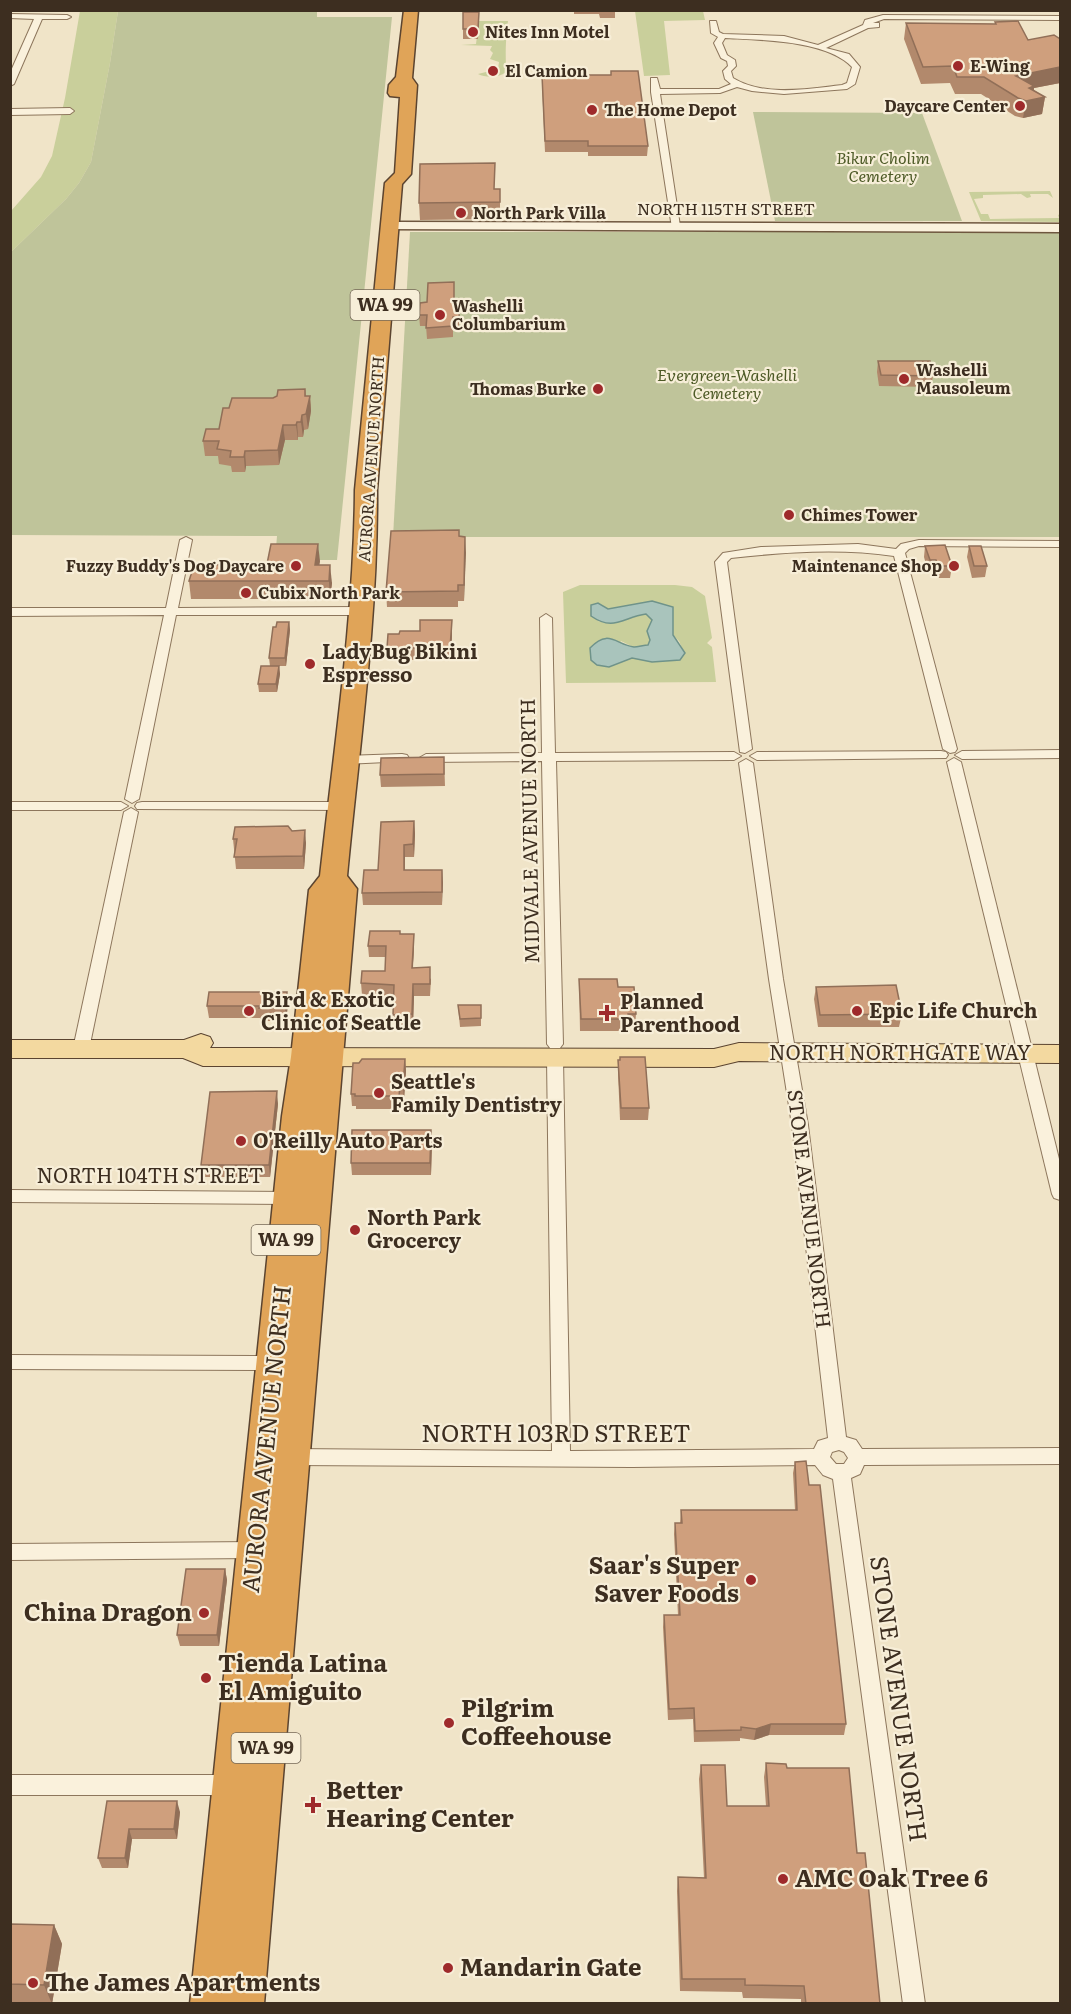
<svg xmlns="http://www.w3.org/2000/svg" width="1071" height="2014" font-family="Literata,serif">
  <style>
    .green { fill: #c9cf9b; fill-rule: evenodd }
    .cemetery { fill: #bfc49a }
    .water { fill: #a9c4bc; stroke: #6f938a; stroke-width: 1.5 }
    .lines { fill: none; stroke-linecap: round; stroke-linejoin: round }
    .street-casing { stroke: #8d765c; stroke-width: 2 }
    .secondary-casing { stroke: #6f573f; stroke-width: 3 }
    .primary-casing { stroke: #5b4430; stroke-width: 2 }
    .highway-casing { stroke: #5b4430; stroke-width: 3 }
    .street { fill: #faf1dc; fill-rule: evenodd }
    .secondary { fill: #faf1dc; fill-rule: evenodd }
    .primary { fill: #f3d9a0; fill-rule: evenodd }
    .highway { fill: #e0a458; fill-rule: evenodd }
    .wall { fill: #b2896c }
    .shaded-wall { fill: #916f58 }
    .building { fill: #cf9f7d; stroke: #916f58; stroke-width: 1.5 }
    .poi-dot { fill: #9e2a2b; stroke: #f7eed8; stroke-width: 2 }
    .labels { text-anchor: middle; stroke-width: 4.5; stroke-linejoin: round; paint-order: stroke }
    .far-poi-label { font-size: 16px; font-weight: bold; fill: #3d2e20; stroke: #f7eed8; text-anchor: start }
    .far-park-label { font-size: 16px; font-style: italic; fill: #4d5a26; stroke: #f7eed8 }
    .far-street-label { font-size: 16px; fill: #3d2e20; stroke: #f7eed8 }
    .shield { fill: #f7eed8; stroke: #756857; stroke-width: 1.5 }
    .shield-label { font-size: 18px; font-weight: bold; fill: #3d2e20 }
    .poi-label { font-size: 20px; font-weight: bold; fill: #3d2e20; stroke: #f7eed8; text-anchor: start }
    .street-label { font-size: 20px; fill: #3d2e20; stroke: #f7eed8 }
    .near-street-label { font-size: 24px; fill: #3d2e20; stroke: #f7eed8 }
    .near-poi-label { font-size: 24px; font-weight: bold; fill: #3d2e20; stroke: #f7eed8; text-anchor: start }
  </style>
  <rect width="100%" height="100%" fill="#f0e4c8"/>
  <g class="green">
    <polygon points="80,11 118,11 110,63 91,162 79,183 66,199 11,252 11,211 41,177 52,156 65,98"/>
    <polygon points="635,11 703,11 705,20 664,21 670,75 644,76"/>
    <path d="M479 21H508L507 28 498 30 507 33C505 46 506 58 506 72 498 78 486 78 478 74L498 69 499 62 490 59 493 53 490 50 492 46 461 45 476 44Z"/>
    <polygon points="1050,191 1053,198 1048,194 1030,194 1031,197 1027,198 1021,194 983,195 983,198 974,199 981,214 988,214 990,219 1059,218 1058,215 1060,214 1060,222 981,221 969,192"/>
    <path d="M580 585H675L692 587 705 596 712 638 707 643 712 647 716 682 566 683 563 592ZM652 601 673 616V635L679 641 684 653 679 660 652 662 632 657 609 667 621 641 633 647 648 645 650 640 647 631 652 620 647 614C628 617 616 627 598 621V603L608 609Z"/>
  </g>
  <g class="cemetery">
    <polygon points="317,10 317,17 392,17 337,560 275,560 277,536 11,535 11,252 66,199 79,183 91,162 110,63 118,11"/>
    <polygon points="753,112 922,113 962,221 775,221"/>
    <polygon points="410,232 1060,232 1060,537 393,537"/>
  </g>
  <path class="water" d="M652 601 673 607V635L685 653 680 660 652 662 632 658 609 667 597 665 591 660 590 648C609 628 616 645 634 647 638 647 644 645 648 645L650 640 647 631 652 620 646 614C623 617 614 632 591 616V605L598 603 608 609Z"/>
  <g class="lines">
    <defs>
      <g id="street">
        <polygon points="10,14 67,15 71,17 67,19 42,19 14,84 10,86 10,73 34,19 10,18"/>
        <path d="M883 15 1060 16V20L884 19 873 23H879V27L868 28 826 48 849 54 860 67 855 84 847 89 784 94 752 91 737 87 720 93 660 94 680 226 672 228 651 92V78H657L660 89H719L731 84 725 79 723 71 728 66 727 61 721 58 714 43 718 37 711 33 710 21H716L719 32 723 34 784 36 818 45 863 25 865 20ZM725 38C760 40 827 40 852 67L847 83 842 85C808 89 764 97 733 78L731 71 736 66 735 60 727 55 722 43Z"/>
        <polygon points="10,109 70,108 74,111 70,114 10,115"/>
        <polygon points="186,537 192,540 178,608 360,607 366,611 360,615 176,615 139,799 132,803 125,799 164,615 10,616 10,608 166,608 180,540"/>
        <path d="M919 540 1060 541V547L919 546 909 549 905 553 957 749 955 752 950 753 943 749 894 556C840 548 785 552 731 558L727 562 752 749 745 753 740 752 715 562 723 553 761 547 858 544 896 549 901 544Z"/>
        <polygon points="546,614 552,618 555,753 734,752 741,756 734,760 556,761 563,1044 560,1048 550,1048 547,1044 542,761 426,762 419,758 426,754 542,753 540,618"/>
        <polygon points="1060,750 1060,758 962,759 955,755 962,751"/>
        <polygon points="941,751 946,752 948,755 946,758 757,760 750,756 757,752"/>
        <polygon points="402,754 407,755 409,758 407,761 345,764 338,760 345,756"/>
        <polygon points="954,758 961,762 1060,1163 1060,1200 1054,1198 1052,1194 947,762"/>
        <path d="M746 759 753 763 783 979 808 1125 846 1437 856 1440 862 1449 1060 1448V1464L864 1465 860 1474 851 1478 925 2004H903L833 1479 823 1475 815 1465 632 1467 291 1465 285 1463 282 1457 285 1451 291 1449 552 1451 547 1058 550 1054H560L563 1058 570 1451 814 1449 818 1441 828 1438 792 1125 769 979 739 763ZM839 1450 844 1452 848 1458 844 1464H836L830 1457 832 1452Z"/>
        <polygon points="10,802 121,802 128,806 121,810 10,810"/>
        <polygon points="142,802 340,802 347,806 340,810 137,809 135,806 137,803"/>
        <polygon points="131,808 138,812 89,1049 86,1053 76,1053 73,1049 124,812"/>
        <polygon points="10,1190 290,1192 296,1194 298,1198 296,1202 290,1204 10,1202"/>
        <polygon points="10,1355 274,1356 280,1358 283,1363 280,1368 274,1370 10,1369"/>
        <polygon points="255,1542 262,1544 264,1550 262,1556 255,1558 10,1560 10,1544"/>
        <polygon points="10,1775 232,1775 239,1778 242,1785 239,1792 232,1795 10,1795"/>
      </g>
      <polygon id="secondary" points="391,222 1060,224 1060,232 386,229 384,226 386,223"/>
      <polygon id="primary" points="201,1034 210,1037 213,1043 210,1048 714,1049 739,1043 1060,1045 1060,1063 739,1061 714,1067 203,1066 183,1058 10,1058 10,1040 184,1040"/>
      <path id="highway" d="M404 10H418L412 78 417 85 411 174 402 184 377 490C378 619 359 748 347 876L357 889 264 2004H190L282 1116 291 1057 309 890 320 876C334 748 354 619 355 490L385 183 395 173 400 97 390 96 388 93 389 85 396 77Z"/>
    </defs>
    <use href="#street" class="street-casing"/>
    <use href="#secondary" class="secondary-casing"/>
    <use href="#primary" class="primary-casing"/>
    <use href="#highway" class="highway-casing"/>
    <use href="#street" class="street"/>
    <use href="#secondary" class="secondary"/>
    <use href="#primary" class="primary"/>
    <use href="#highway" class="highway"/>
  </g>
  <g class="wall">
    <polygon points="574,10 615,10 615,18 600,18 599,14 574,14"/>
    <polygon points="463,12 479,22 478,39 463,39"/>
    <polygon points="995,22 1028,40 1060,83 1034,88 1034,90 1045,97 1042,114 1023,118 1015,116 981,94 955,94 950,83 921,84 904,39 906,23 995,24"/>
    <polygon points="542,85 648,146 647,156 588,156 588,152 545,152"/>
    <polygon points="495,189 500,189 500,219 420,220 419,203"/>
    <polygon points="454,300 459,300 459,328 453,328 453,337 427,339 426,326 420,326 419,315"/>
    <polygon points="878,361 933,376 931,387 879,386 877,372"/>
    <polygon points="305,389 306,396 310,396 311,411 308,429 304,430 303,437 298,437 298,440 285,440 279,465 246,466 245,472 232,472 231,466 219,464 218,456 205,456 203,441 219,429 229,408 273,398"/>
    <polygon points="459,536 465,537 464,601 458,601 458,607 387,607 386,592"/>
    <polygon points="925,546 952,566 950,578 936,578 934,571 928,572 924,557"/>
    <polygon points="969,546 987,566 985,577 972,578 967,557"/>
    <polygon points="320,561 319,565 332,583 330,599 191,599 189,581 267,564"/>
    <polygon points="289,622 290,630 286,666 279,666 280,674 277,692 259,692 258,684 270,666 269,658 276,627"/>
    <polygon points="452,632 451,660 388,660 387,648 399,634"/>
    <polygon points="444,757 445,786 381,787 380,775"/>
    <polygon points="414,821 415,834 414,857 405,857 405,870 442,870 442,905 363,905 362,893"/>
    <polygon points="292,831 306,843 304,869 236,869 233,839"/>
    <polygon points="400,934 414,934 414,946 413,968 431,979 430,996 414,996 413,1025 394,1026 394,996 362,995 361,983 385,971 385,957 369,957 368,946"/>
    <polygon points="579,979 618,987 636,1014 635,1026 627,1026 627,1031 580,1031"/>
    <polygon points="816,987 902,1014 899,1027 818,1027 814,999"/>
    <polygon points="288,1004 286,1021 261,1021 260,1018 209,1018 207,1006"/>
    <polygon points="458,1005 481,1005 481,1026 460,1027"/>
    <polygon points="405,1059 406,1071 404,1099 400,1099 400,1109 356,1109 356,1106 352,1106 351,1094"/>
    <polygon points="618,1060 620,1060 649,1108 648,1120 620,1120 618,1073"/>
    <polygon points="278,1104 270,1177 203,1177 201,1165"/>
    <polygon points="431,1130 432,1142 431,1175 352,1175 351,1163"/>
    <polygon points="795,1462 809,1485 846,1724 844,1735 769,1735 754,1740 740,1738 740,1741 694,1742 693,1719 668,1720 663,1627 664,1615 678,1615 674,1534 675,1523 680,1523 681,1510 795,1510 793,1473"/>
    <polygon points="225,1569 227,1580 219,1646 180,1646 177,1635"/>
    <polygon points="766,1763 787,1768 857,1853 880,2004 801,2004 801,1999 743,1998 742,1992 680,1991 677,1891 678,1877 704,1878 699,1779 701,1765 727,1806 766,1806 764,1777"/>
    <polygon points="107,1801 180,1812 177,1839 132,1839 128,1868 102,1868 98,1858"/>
    <polygon points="10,1924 54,1925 62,1944 52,2004 10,2002"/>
  </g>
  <g class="shaded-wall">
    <polygon points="1060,67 1060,83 1034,88 1032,100 1045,97 1042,114 1023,118 1026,101 1016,76"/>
    <polygon points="310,396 311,411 308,429 306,414"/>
    <polygon points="302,415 304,430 303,437 301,422"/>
    <polygon points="297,422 298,437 298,440 296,425"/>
    <polygon points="283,425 285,440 279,465 278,450"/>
    <polygon points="245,451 246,466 245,472 244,457"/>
    <polygon points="465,537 466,553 464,601 464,585"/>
    <polygon points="318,544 320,561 316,583 315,565"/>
    <polygon points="330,565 332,583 330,599 329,581"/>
    <polygon points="452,620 452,632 451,660 450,648"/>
    <polygon points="289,622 290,630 286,666 285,658"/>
    <polygon points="279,666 280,674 277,692 276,684"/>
    <polygon points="414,821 415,834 414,857 413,844"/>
    <polygon points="305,830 306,843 304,869 303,856"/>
    <polygon points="404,845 405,857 404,883"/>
    <polygon points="442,870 443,883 442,905"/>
    <polygon points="414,934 414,946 412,979 412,968"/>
    <polygon points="413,984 414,996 413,1025 412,1014"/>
    <polygon points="287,992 288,1004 286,1021 285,1008"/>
    <polygon points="405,1059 406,1071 404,1099 403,1087"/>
    <polygon points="400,1087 400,1109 399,1096"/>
    <polygon points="277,1091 278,1104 270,1177 269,1165"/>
    <polygon points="431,1130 432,1142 431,1175 430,1163"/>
    <polygon points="225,1569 227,1580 219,1646 217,1635"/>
    <polygon points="771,1724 769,1735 754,1740 756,1729"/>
    <polygon points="177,1801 180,1812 177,1839 174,1829"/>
    <polygon points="129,1829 132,1839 128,1868 125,1858"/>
    <polygon points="54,1925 62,1944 52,2004 44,1985"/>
  </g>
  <g class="building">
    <polygon points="463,12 479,12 478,29 463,29"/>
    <polygon points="1018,21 1028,40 1054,35 1060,39 1060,67 1016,76 1034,86 1029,88 1045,97 1026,101 1018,98 984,77 957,77 953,66 923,67 906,23 996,24 995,22"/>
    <polygon points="611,71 638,71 648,146 588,146 588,141 545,141 542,75 611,75"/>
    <polygon points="495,163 494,189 500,189 500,202 419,203 420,164"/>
    <polygon points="454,282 454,300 459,300 459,317 453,317 453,326 426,328 427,315 419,315 420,303 427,302 428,283"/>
    <polygon points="878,361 930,361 933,376 881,375"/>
    <polygon points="305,389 305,396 310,396 306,414 302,415 301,422 297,422 296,425 283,425 278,450 245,451 244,457 230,457 231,451 217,449 219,441 203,441 206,429 219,429 223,408 229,408 232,398 273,398 277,396 278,390"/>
    <polygon points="459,530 459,536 465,537 464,585 458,585 458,591 386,592 391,531"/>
    <polygon points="271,544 318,544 315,565 330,565 329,581 189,581 194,565 267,564"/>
    <polygon points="945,545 952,566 938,566 936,560 930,560 925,546"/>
    <polygon points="969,546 981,546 987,566 974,566"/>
    <polygon points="420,620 452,620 450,648 387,648 388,634 399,634 400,631 420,631"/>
    <polygon points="277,622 289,622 285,658 269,658 273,627 276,627"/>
    <polygon points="261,666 279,666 276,684 258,684"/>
    <polygon points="444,757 444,774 380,775 381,758"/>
    <polygon points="414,821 413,844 404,845 404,870 442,870 442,892 362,893 364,870 378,870 381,822"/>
    <polygon points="288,826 292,831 305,830 303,856 234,857 237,839 233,839 235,827"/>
    <polygon points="370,931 400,931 400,934 414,934 412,968 430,967 430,984 413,984 412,1014 393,1015 394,985 361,983 362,971 385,971 386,946 368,946"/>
    <polygon points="579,979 617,979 618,987 634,987 636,1014 628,1014 628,1019 581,1019"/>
    <polygon points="896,985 902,1014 820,1015 816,987"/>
    <polygon points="209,992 287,992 285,1008 259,1008 260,1006 207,1006"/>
    <polygon points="458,1005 481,1005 481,1018 460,1019"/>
    <polygon points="620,1057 645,1057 649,1108 621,1108 618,1060 620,1060"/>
    <polygon points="362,1059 405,1059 403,1087 400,1087 399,1096 355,1096 355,1094 351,1094 353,1063 359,1063"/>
    <polygon points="277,1091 269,1165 201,1165 210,1092"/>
    <polygon points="352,1130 431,1130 430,1163 351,1163"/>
    <polygon points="806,1461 809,1485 820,1485 846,1724 771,1724 756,1729 741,1727 741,1730 695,1731 694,1708 669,1709 664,1615 680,1615 675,1523 682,1523 681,1510 797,1510 795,1462"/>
    <polygon points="186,1569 225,1569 217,1635 177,1635"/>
    <polygon points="766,1763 786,1764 787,1768 849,1768 857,1853 865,1853 880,2004 806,2004 804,1986 745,1985 745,1979 682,1979 678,1877 706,1878 701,1765 725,1765 727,1806 769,1806"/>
    <polygon points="107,1801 177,1801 174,1829 129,1829 125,1858 98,1858"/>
    <polygon points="10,1924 54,1925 44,1985 10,1984"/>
  </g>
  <g class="poi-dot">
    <circle cx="473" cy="32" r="6"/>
    <circle cx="958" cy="66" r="6"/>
    <circle cx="493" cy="71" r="6"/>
    <circle cx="1020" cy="106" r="6"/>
    <circle cx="592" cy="110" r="6"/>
    <circle cx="461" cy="213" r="6"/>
    <circle cx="440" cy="315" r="6"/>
    <circle cx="904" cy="379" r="6"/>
    <circle cx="598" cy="389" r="6"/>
    <circle cx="789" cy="515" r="6"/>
    <circle cx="296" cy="566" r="6"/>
    <circle cx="954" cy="566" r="6"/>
    <circle cx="246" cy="593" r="6"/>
    <circle cx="310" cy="664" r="6"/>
    <circle cx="249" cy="1011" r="6"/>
    <circle cx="857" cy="1011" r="6"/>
    <path d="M604 1004h6v6h6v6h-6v6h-6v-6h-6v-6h6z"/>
    <circle cx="379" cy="1093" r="6"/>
    <circle cx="241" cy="1141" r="6"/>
    <circle cx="355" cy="1230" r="6"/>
    <circle cx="751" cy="1580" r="6"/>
    <circle cx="204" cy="1613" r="6"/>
    <circle cx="206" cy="1678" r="6"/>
    <circle cx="449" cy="1723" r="6"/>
    <path d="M310 1796h6v6h6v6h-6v6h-6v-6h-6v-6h6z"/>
    <circle cx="783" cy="1879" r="6"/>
    <circle cx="448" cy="1968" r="6"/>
    <circle cx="33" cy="1983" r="6"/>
  </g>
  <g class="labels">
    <g class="far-poi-label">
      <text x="485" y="38">Nites Inn Motel</text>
      <text x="970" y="72">E-Wing</text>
      <text x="505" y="77">El Camion</text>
      <text x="1008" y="112" text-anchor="end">Daycare Center</text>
      <text x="604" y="116">The Home Depot</text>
      <text x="473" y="219">North Park Villa</text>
      <text x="452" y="312">Washelli<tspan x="452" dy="18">Columbarium</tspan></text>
      <text x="916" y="376">Washelli<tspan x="916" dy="18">Mausoleum</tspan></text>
      <text x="586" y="395" text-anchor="end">Thomas Burke</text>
      <text x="801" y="521">Chimes Tower</text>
      <text x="284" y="572" text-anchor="end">Fuzzy Buddy's Dog Daycare</text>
      <text x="942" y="572" text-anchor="end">Maintenance Shop</text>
      <text x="258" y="599">Cubix North Park</text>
    </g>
    <g class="far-park-label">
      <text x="883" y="164">Bikur Cholim<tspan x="883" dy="18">Cemetery</tspan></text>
      <text x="727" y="381">Evergreen-Washelli<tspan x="727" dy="18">Cemetery</tspan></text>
    </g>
    <g class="far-street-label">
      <text x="726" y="215">NORTH 115TH STREET</text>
      <text transform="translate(371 459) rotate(-86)" y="6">AURORA AVENUE NORTH</text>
    </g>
    <g class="shield">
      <rect x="350.5" y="290" width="69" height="30" rx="4.5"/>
      <rect x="251.5" y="1225" width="69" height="30" rx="4.5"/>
      <rect x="231.5" y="1733" width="69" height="30" rx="4.5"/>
    </g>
    <g class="shield-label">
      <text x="385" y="311">WA 99</text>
      <text x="286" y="1246">WA 99</text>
      <text x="266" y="1754">WA 99</text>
    </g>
    <g class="poi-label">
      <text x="322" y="659">LadyBug Bikini<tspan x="322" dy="23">Espresso</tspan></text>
      <text x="261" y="1007">Bird &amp; Exotic<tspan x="261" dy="23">Clinic of Seattle</tspan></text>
      <text x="620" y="1009">Planned<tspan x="620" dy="23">Parenthood</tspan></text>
      <text x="869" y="1018">Epic Life Church</text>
      <text x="391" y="1089">Seattle's<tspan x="391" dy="23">Family Dentistry</tspan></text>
      <text x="253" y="1148">O'Reilly Auto Parts</text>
      <text x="367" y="1225">North Park<tspan x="367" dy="23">Grocercy</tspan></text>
    </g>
    <g class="street-label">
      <text transform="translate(530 831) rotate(-91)" y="7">MIDVALE AVENUE NORTH</text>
      <text x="900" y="1060">NORTH NORTHGATE WAY</text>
      <text x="150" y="1183">NORTH 104TH STREET</text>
      <text transform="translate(809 1209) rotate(83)" y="7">STONE AVENUE NORTH</text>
    </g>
    <g class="near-street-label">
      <text x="556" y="1442">NORTH 103RD STREET</text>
      <text transform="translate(267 1439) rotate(-84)" y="8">AURORA AVENUE NORTH</text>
      <text transform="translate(898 1699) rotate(82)" y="8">STONE AVENUE NORTH</text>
    </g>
    <g class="near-poi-label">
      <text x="739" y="1574" text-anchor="end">Saar's Super<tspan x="739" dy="28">Saver Foods</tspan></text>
      <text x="192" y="1621" text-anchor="end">China Dragon</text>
      <text x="218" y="1672">Tienda Latina<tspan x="218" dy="28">El Amiguito</tspan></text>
      <text x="461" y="1717">Pilgrim<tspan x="461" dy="28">Coffeehouse</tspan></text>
      <text x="326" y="1799">Better<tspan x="326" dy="28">Hearing Center</tspan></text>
      <text x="795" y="1887">AMC Oak Tree 6</text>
      <text x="460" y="1976">Mandarin Gate</text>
      <text x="45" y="1991">The James Apartments</text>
    </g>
  </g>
  <rect width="1071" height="2014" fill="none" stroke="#3d2e20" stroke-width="24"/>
</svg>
